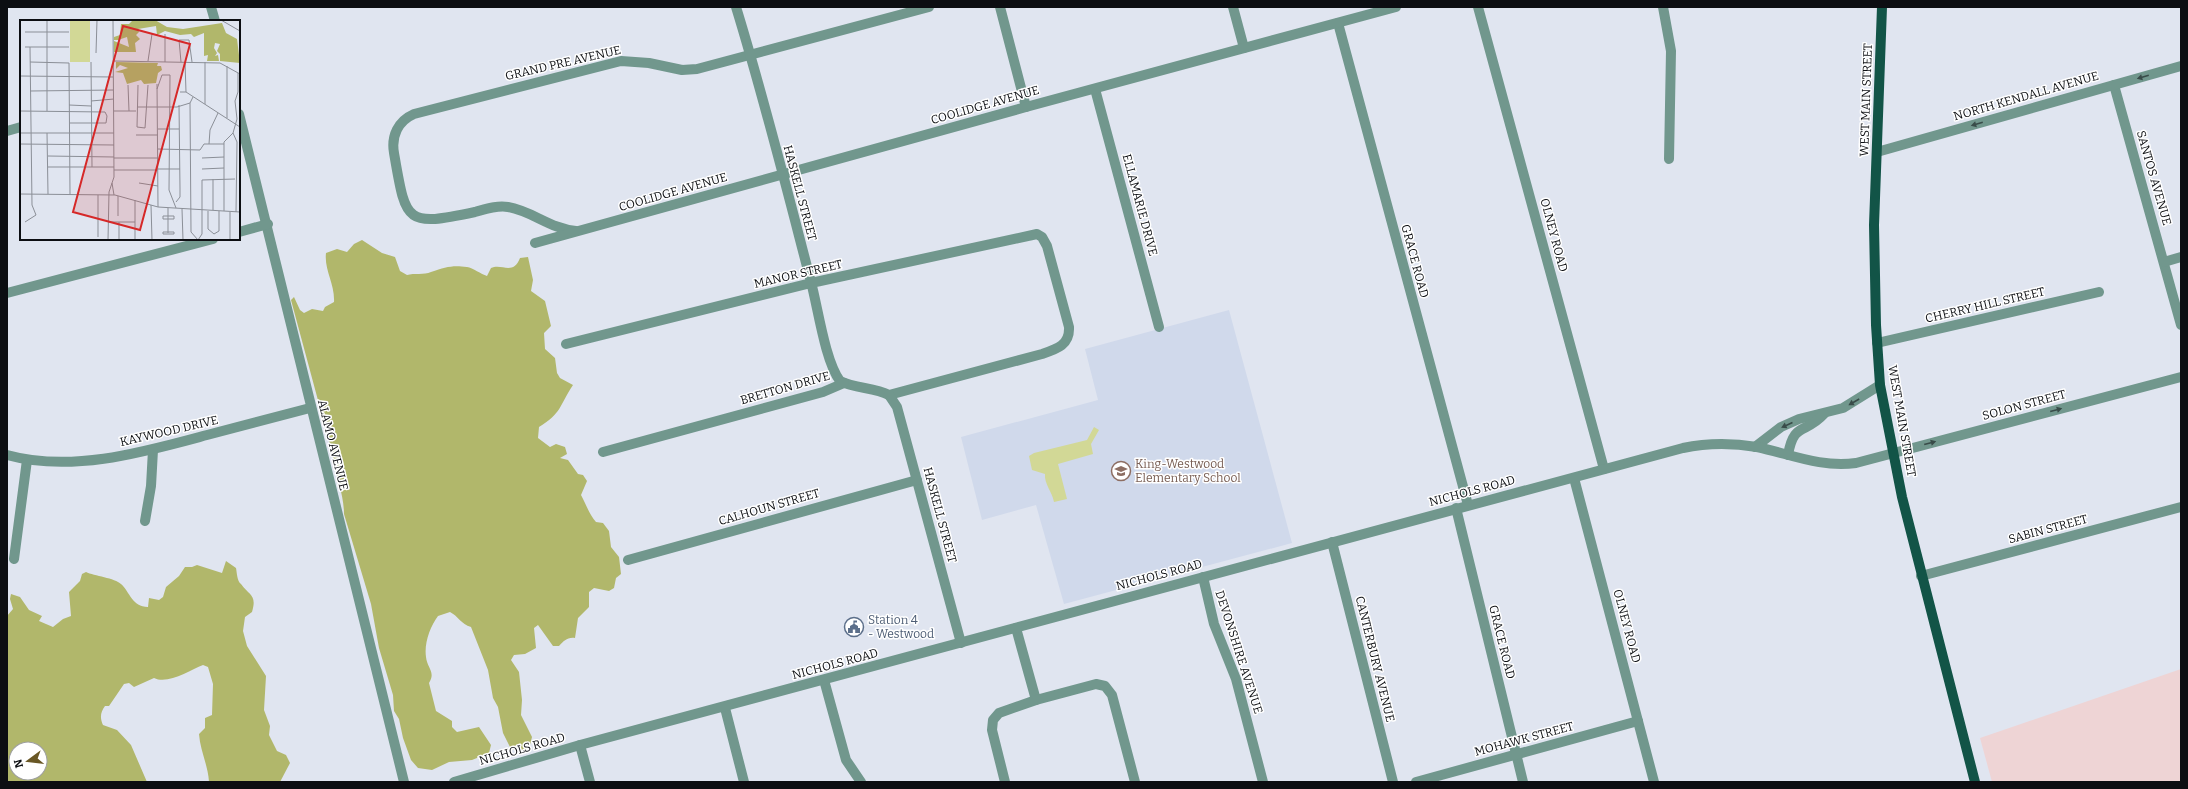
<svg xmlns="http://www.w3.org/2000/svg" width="2188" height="789" font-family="Bitter,serif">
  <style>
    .built { fill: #d0d9eb }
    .industrial { fill: #eed4d5 }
    .green { fill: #d2d896 }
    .forest { fill: #b1b76b; fill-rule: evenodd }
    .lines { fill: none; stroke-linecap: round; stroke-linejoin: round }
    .minor { stroke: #71978d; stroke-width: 10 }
    .major { stroke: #125447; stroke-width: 10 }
    .oneway { fill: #394c49 }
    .labels { text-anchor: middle; stroke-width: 3; stroke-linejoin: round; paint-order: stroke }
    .street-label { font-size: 12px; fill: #0c0e12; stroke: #fff }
    .education-label { font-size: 12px; fill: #785e54; stroke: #fff; text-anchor: start }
    .service-label { font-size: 12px; fill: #4e5e75; stroke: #fff; text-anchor: start }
    .inset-road { fill: none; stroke: #8b8f97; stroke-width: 1 }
    .view { fill: #d62828; fill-opacity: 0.15; stroke: #d62828; stroke-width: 2 }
    .inset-edge { fill: none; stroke: #0c0e12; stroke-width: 2 }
  </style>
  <rect width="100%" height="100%" fill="#e0e5f0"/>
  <polygon class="built" points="1229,310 1292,543 1064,604 1036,505 982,520 961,437 1098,400 1085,349"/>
  <polygon class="industrial" points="2181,669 2181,782 1992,782 1980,738"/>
  <path class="green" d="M1094 427 1099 430 1091 444 1093 454 1058 464 1067 499 1054 502C1052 491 1044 484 1045 474L1032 470 1029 456 1034 453 1087 440Z"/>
  <g class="forest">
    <path d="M362 240 382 253 395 257 400 271 407 275C414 273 424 275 431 272 446 267 452 265 467 267 473 268 481 274 487 276L491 268C502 263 513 276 520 258L528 257 533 280 531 291 545 301 551 326 544 333 545 349 555 358 557 373 560 378 573 385C559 406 562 413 539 427L538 438 550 447 556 444 565 447 567 454 560 458 568 460 578 474 583 475 587 481 581 495C586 504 589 514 596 522L603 523 609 531 611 547 619 557 621 574 616 578 614 588 609 591 594 588 589 592V607L578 618 575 638C567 637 564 641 559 646H553L538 625 534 628 536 648 525 654 514 655 511 660 519 672 522 700 521 715 532 737 530 745 523 750 511 749 503 733 498 707 493 698 488 670 471 627C461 624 458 616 450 612L438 616C430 627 424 643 426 657 427 668 436 672 429 683L436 711 452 721V727L457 732 479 727 491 745 489 753 472 760 449 762 432 770 418 768 411 760 403 738 399 719 394 711 393 695 379 648 371 604 344 514C344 495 336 476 333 456L291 300 294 297 300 310 304 313 312 309 323 311 325 307 334 302C335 284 324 270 326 253L337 249 347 252 354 244Z"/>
    <path d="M226 561 236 568C237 573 237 581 241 584 250 596 257 595 252 612L245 617 243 631 247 646 266 676 264 710 270 726 269 735 277 751 286 755 290 763 280 782H209C208 765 200 750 199 734L205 728V718L212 715 213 684 208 667 203 665C190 670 168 685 154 678L134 687 129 683 124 684 109 706H105C100 713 100 718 103 725L117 730 131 745 147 782H7V616L13 609 10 599 11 594 20 597 29 610 42 616 39 621 53 627 63 619 71 616 69 592 80 581 82 574 86 572C94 576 115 578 121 584 130 592 132 607 148 607L149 598 159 600 163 597 166 587 179 576 185 567H192L197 565 222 573ZM16 749H40V773H16Z"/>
  </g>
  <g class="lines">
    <g class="minor">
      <polyline points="211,7 215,21"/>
      <polyline points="1000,7 1026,107"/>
      <polyline points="1233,7 1244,48"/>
      <polyline points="1478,7 1604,469"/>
      <polyline points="1663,7 1671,51 1669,159"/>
      <polyline points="1338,23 1468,505"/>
      <polyline points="2114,85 2181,325"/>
      <polyline points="1095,89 1159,327"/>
      <polyline points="239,114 404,782"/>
      <polyline points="7,131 21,127"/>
      <polyline points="1877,152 2181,66"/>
      <path d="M576 231C551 229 532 211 508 207 497 205 486 209 475 212 405 227 406 223 394 153 391 136 398 121 414 114L621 61 649 63 682 70 697 69 929 7"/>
      <polyline points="239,232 268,224"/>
      <polyline points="535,243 1026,107 1396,7"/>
      <polyline points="2164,262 2181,257"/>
      <polyline points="7,293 213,239"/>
      <polyline points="1877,343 2099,292"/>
      <path d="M566 344 811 283 1037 234 1042 237 1047 246 1069 327C1070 345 1057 349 1042 354L889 395C874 387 856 389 840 381 825 361 818 308 811 282 787 190 764 98 736 7"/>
      <polyline points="889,395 897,407 961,643"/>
      <polyline points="1755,447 1781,427 1799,419 1843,408 1880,385"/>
      <polyline points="603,452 823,392 844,383"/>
      <path d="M7 455C72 473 144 452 207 435 242 426 276 417 310 408"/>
      <path d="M1788 455C1794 421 1805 435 1824 414"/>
      <polyline points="1574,478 1654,782"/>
      <polyline points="1456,508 1523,782"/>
      <polyline points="145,521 151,486 153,450"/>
      <polyline points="1332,542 1393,782"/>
      <polyline points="14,559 27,460"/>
      <polyline points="628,560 917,480"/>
      <polyline points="1921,576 2181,507"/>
      <polyline points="1203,577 1214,624 1236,679 1263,782"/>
      <polyline points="1016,628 1036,700"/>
      <polyline points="824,680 846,760 861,782"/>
      <polyline points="725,708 744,782"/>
      <polyline points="580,745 590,782"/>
      <path d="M454 782 580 745 1683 448C1707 443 1732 443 1757 447 1790 454 1821 468 1856 463L2181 377"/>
      <polyline points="1005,782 992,730 993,720 999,713 1036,700 1096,684 1105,686 1112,695 1135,782"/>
      <polyline points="1416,782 1638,721"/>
    </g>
    <polyline class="major" points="1882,7 1874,225 1876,325 1880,385 1902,497 1975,782"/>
  </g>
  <defs><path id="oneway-solid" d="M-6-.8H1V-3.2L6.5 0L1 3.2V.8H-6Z"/></defs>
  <g class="oneway">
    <use href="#oneway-solid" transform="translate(2143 77) rotate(164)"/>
    <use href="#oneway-solid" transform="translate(1977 124) rotate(164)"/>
    <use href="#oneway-solid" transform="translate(1854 402) rotate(150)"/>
    <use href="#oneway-solid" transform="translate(2056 410) rotate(-15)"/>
    <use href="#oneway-solid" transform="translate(1787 425) rotate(156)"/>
    <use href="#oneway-solid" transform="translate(1930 443) rotate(-15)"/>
  </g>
  <defs>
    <symbol id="school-ring" viewBox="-11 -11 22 22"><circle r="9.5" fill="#fff" stroke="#8d6e63" stroke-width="1.5"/><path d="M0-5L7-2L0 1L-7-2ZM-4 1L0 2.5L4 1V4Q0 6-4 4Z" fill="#8d6e63"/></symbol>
    <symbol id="civic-ring" viewBox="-11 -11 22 22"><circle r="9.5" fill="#fff" stroke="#5c6f8a" stroke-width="1.5"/><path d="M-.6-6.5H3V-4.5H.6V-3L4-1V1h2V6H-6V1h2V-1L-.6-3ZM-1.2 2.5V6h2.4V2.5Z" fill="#5c6f8a"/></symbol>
  </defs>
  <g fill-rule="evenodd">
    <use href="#school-ring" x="1110" y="460" width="22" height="22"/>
    <use href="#civic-ring" x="843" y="616" width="22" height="22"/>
  </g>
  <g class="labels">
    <g class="street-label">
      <text transform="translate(563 63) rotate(-13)" y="4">GRAND PRE AVENUE</text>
      <text transform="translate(2026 96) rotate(-16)" y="4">NORTH KENDALL AVENUE</text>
      <text transform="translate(1866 100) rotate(-88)" y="4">WEST MAIN STREET</text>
      <text transform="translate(985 105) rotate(-16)" y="4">COOLIDGE AVENUE</text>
      <text transform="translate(2154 178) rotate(74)" y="4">SANTOS AVENUE</text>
      <text transform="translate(673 192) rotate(-16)" y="4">COOLIDGE AVENUE</text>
      <text transform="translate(800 193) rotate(75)" y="4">HASKELL STREET</text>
      <text transform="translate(1140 205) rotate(75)" y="4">ELLAMARIE DRIVE</text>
      <text transform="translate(1554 235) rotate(75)" y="4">OLNEY ROAD</text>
      <text transform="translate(1415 261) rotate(75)" y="4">GRACE ROAD</text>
      <text transform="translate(798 274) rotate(-13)" y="4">MANOR STREET</text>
      <text transform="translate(1985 305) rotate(-13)" y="4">CHERRY HILL STREET</text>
      <text transform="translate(785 388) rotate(-16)" y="4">BRETTON DRIVE</text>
      <text transform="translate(2024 405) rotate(-15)" y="4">SOLON STREET</text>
      <text transform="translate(1902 421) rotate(80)" y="4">WEST MAIN STREET</text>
      <text transform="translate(169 431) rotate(-13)" y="4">KAYWOOD DRIVE</text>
      <text transform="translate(333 445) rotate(76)" y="4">ALAMO AVENUE</text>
      <text transform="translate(1472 491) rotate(-15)" y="4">NICHOLS ROAD</text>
      <text transform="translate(769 507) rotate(-16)" y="4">CALHOUN STREET</text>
      <text transform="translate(940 515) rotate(75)" y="4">HASKELL STREET</text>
      <text transform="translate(2048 529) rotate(-15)" y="4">SABIN STREET</text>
      <text transform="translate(1159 575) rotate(-15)" y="4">NICHOLS ROAD</text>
      <text transform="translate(1627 626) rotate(75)" y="4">OLNEY ROAD</text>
      <text transform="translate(1502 642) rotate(76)" y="4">GRACE ROAD</text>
      <text transform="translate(1239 652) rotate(72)" y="4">DEVONSHIRE AVENUE</text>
      <text transform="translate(1375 659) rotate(76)" y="4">CANTERBURY AVENUE</text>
      <text transform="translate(835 664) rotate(-15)" y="4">NICHOLS ROAD</text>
      <text transform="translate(1524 739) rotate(-15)" y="4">MOHAWK STREET</text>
      <text transform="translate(522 749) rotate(-16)" y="4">NICHOLS ROAD</text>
    </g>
    <g class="education-label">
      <text x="1135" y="468">King-Westwood<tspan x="1135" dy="14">Elementary School</tspan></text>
    </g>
    <g class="service-label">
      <text x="868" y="624">Station 4<tspan x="868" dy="14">- Westwood</tspan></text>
    </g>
  </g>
  <g transform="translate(20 20)">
    <rect width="220" height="220" fill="#e0e5f0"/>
    <path d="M50 0H70V42H50Z" fill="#d2d896"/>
    <path d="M113 0H135L147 7 163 9 202 3 206 13 217 19 220 43 200 41V34L197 31 200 24 195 23 194 28 197 33 195 36 198 35 199 41H187L188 35 184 36V13L174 17 171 14 160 15 145 11 137 15 136 6 118 9 119 12 116 15 120 19 115 23 116 32H94V21L109 27 107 17 98 20H94V17L100 15 101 4H109ZM96 42 138 43 137 46H141L142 50 138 53 136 63 124 64 121 60 107 64 103 53 95 52 108 48 100 45 96 49Z" fill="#b1b76b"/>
    <path class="inset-road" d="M27 0V91M201 0 220 11M5 12H49M5 27H49M76 33 77 0M94 41 200 43 220 54M128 41 132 14M10 42 49 43 50 174M71 42 72 147M145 42V14M161 42 159 20H169L172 42M165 42 166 72M185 42V84M207 46V98M0 56 93 57M137 64 138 187M108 65 109 91M118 65 117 107 125 108 128 65M137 69 142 55H150L149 170 156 188M10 71 94 70M160 72H166L220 107M173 77 170 83 171 212 178 220 182 214V160L215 159M71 81 94 79M49 85 71 86M118 87H157L170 83M0 91 85 92 87 96M94 91H116M50 103H86L87 96M138 109H159M0 113H94M27 113 28 174M213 113 217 122 216 192M116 115H138M0 124 94 125M189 124 190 110 198 93M138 129 180 130 184 124H204M28 136 94 137M94 138H138M182 138 204 137M28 147H94M138 149H160M182 149 204 148M94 150H138M193 159V190M92 163 94 175M119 163 138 166M0 174 95 175 138 187 220 192M78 175V217M115 180V220M156 182 160 177V169L159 85M131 185 132 220M148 188V213M162 189 163 220M188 191V209L194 214 199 211V191M204 191V122L213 113 217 99 215 81 218 72V53M210 192V220M98 196V176M143 196H154V199H143ZM5 202 16 195 12 185 10 27M88 202H115M143 212H154V214H143ZM88 220 89 172 94 157 93 0M99 220V202"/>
    <path class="view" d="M103 6 170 24 120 210 53 192Z"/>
    <rect width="220" height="220" class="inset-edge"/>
  </g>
  <rect width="2188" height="789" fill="none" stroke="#0c0e12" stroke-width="16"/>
  <g transform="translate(28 761) rotate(255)"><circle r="19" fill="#ffffff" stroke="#9e9fa0"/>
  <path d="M0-3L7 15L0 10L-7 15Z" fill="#695725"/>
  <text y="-6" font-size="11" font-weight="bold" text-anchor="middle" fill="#0c0e12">N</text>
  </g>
</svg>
